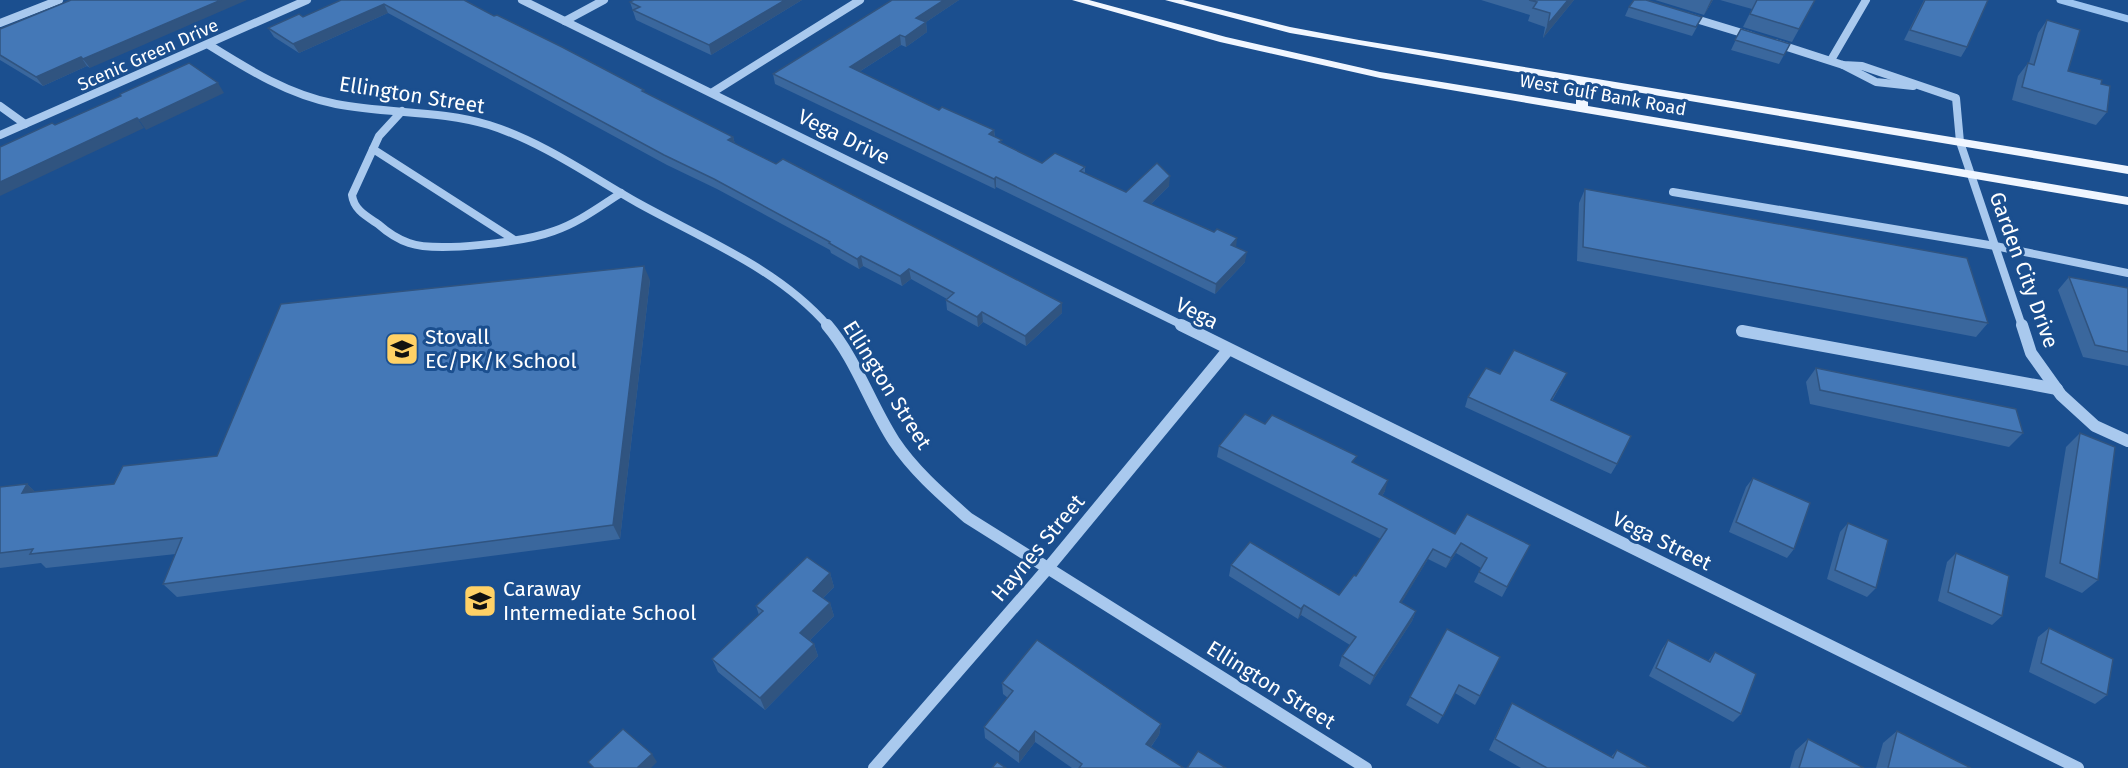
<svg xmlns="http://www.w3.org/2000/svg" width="2128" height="768" font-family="'Fira Sans',sans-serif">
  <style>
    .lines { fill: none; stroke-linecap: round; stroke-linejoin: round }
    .stream { stroke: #9cc4f0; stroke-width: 7 }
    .minor-far1 { stroke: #a9c9ee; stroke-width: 8 }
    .minor { stroke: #a9c9ee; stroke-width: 12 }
    .major { fill: #f0f6ff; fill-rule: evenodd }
    .wall { fill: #3a679d }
    .shaded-wall { fill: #305480 }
    .building { fill: #4478b7; stroke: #305480; stroke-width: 1.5 }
    .labels { text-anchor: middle; stroke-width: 6; stroke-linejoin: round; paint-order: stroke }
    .far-street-label { font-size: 18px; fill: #fff; stroke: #1b4f8f }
    .street-label { font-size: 21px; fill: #fff; stroke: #1b4f8f }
    .poi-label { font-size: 21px; fill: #fff; stroke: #1b4f8f; text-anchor: start }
  </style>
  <rect width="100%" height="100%" fill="#1b4f8f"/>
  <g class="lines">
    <polyline class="stream" points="2060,0 2128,19"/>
    <g class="minor-far1">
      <polyline points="522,0 1184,326"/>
      <polyline points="1686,16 1752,36"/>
      <polyline points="565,21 604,0"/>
      <polyline points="0,23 59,0"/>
      <polyline points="1775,43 1843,65 1862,66 1956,98 1960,142 2022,326"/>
      <path d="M209 45C249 70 289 95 336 104 387 114 440 110 489 125 543 142 590 176 638 203 703 239 779 269 828 326"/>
      <polyline points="1831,60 1866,0"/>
      <polyline points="1843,65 1876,82 1913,86"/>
      <polyline points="713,92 860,0"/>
      <polyline points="0,106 25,124"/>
      <path d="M402 111 379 136 352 195C354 210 366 216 378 224 387 232 397 239 409 243 437 253 524 242 554 231 578 223 599 207 621 193"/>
      <polyline points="0,135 307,0"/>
      <polyline points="373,149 513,239"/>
      <polyline points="1673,192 1995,246 2128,273"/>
    </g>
    <g class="minor">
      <path d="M827 325C856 359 870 404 894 441 914 471 942 495 968 518L1366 768"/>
      <polyline points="1181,325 2078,768"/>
      <polyline points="2022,325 2031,353 2061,395 2095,426 2128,441"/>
      <polyline points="1742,331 2057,389"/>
      <polyline points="874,768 1048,568 1228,350"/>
    </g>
    <polygon class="major" points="1072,0 1089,0 1226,37 1380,72 1576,104 1576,82 1290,33 1165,0 1183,0 1290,27 1359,40 2128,166 2128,174 1588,84 1588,106 2128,197 2128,205 1380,78 1220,42"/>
  </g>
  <g class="wall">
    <polygon points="71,0 90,68 87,66 43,86 0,60 0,29"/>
    <polygon points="341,0 464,0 494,16 733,137 735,144 1062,303 1062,313 1026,346 983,322 978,327 947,310 946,300 947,299 911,279 902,286 863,266 859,269 831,253 830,250 717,189 667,165 388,13 299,53 274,37 268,28 303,17"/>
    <polygon points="634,0 802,0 711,55 636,20 630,2"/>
    <polygon points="892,0 959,0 926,22 927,32 906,47 901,45 859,72 939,110 994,130 995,137 1002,143 1042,163 1085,167 1085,173 1126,192 1169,186 1151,204 1236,247 1245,262 1215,294 996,187 995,189 775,84 773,74"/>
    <polygon points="1481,0 1574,0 1543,38 1545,27 1528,21 1530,15"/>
    <polygon points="1655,0 1713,0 1704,15"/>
    <polygon points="1720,0 1815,0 1792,42 1743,27 1752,9"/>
    <polygon points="1924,0 1988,0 1967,47 1961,57 1904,40"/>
    <polygon points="1629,7 1697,27 1692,36 1625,16"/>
    <polygon points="2047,20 2068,71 2101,84 2107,112 2096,125 2012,100 2018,76 2028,63 2029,63 2038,33"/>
    <polygon points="1741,29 1790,44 1779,64 1731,50"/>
    <polygon points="1585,189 1988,323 1976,337 1577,261 1579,203"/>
    <polygon points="2069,277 2128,288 2128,366 2083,357 2058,290"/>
    <polygon points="650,280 620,539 177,597 163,584 176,554 46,568 41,563 0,568 0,487 27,484 35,492 114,484 217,456"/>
    <polygon points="1816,368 2023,433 2009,447 1810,404 1806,382"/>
    <polygon points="1500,374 1562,383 1552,401 1617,464 1611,474 1465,407 1468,397"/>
    <polygon points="1265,424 1354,463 1385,491 1382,496 1455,534 1530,545 1502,597 1474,582 1481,568 1456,553 1446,568 1428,559 1401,603 1416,611 1412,621 1370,685 1339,666 1342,656 1350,645 1301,615 1298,619 1229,576 1231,565 1339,595 1356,576 1381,539 1217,457 1219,446"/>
    <polygon points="2080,433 2098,580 2082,593 2045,577 2066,447"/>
    <polygon points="1753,478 1794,549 1787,558 1729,532 1746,487"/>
    <polygon points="1848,523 1876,588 1867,597 1827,579 1840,532"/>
    <polygon points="1956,553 2002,616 1992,625 1938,601 1947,562"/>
    <polygon points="830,573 834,587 823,598 830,603 834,616 810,640 814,644 818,656 765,710 718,672 712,659 759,615 756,606"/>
    <polygon points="2049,628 2107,695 2095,704 2029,672 2038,637"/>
    <polygon points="1447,629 1480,696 1475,705 1455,693 1438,724 1406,705"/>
    <polygon points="1668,640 1708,661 1715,652 1741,714 1733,722 1649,676 1662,649"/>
    <polygon points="1002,683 1161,724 1159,735 1151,747 1184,768 1072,768 1035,742 1019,763 985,738 984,727 1008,698 1003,694"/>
    <polygon points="1512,703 1611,757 1617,750 1650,768 1521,768 1489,750 1506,714"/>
    <polygon points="1897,731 1971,768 1876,768 1883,743"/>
    <polygon points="1808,739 1864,768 1790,768 1795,751"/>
  </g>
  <g class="shaded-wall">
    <polygon points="221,0 247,0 90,68 83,59"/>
    <polygon points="785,0 802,0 711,55 709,45"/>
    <polygon points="944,0 959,0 917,28 916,18"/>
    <polygon points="1568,0 1574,0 1543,38 1548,24"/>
    <polygon points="1711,0 1713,0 1704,15 1710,2"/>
    <polygon points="384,4 388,13 299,53 293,44"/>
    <polygon points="926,22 927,32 906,47 905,37"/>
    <polygon points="900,35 901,45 851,77 850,67"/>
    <polygon points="81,57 87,66 43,86 36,77"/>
    <polygon points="218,83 224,93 146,130 139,120"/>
    <polygon points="137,118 144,128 0,196 0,182"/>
    <polygon points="994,130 995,140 989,134"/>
    <polygon points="733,137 736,147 728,140"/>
    <polygon points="1170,176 1169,186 1144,211 1144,201"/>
    <polygon points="996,177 996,187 995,189 994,179"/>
    <polygon points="1237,238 1236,248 1231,245"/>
    <polygon points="1247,252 1245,262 1215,294 1216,284"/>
    <polygon points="861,256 863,266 859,269 857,259"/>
    <polygon points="644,266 650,280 620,539 613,525"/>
    <polygon points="909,269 911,279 902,286 900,276"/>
    <polygon points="1062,303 1062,313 1026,346 1025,336"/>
    <polygon points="982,312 983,322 978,327 977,317"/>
    <polygon points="1388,480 1385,491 1376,505 1379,494"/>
    <polygon points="27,484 42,498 22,493"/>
    <polygon points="1461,543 1456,553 1446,568 1451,558"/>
    <polygon points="1433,549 1428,559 1396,612 1400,602"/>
    <polygon points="830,573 834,587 817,604 813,591"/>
    <polygon points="830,603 834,616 804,646 800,633"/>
    <polygon points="1304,605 1301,615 1298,619 1301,609"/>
    <polygon points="1416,611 1412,621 1370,685 1374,676"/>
    <polygon points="814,644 818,656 765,710 760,698"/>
    <polygon points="1161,724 1159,735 1145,755 1146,744"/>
    <polygon points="1035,731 1035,742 1019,763 1019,752"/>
    <polygon points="652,754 657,762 651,768 637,768"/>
  </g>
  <g class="building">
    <polygon points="71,0 221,0 83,59 81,57 36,77 0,55 0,29"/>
    <polygon points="341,0 464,0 494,16 497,15 562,47 644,90 642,91 733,137 728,140 776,164 783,159 1062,303 1025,336 982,312 977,317 946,300 954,293 909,269 900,276 861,256 857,259 829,243 830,242 714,179 664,155 384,4 293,44 268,28 299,14 303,17"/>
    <polygon points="634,0 785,0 709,45 633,10 640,7 630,2"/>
    <polygon points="892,0 944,0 916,18 926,22 905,37 900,35 850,67 939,110 942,107 994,130 989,134 1002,140 999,142 1042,163 1055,153 1085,167 1080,171 1126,192 1157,163 1170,176 1144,201 1214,232 1217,229 1237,238 1231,245 1247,252 1216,284 996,177 994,179 773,74"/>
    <polygon points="1529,0 1568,0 1548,24 1550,13 1533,8 1537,2"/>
    <polygon points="1634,0 1646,0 1702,17 1696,27 1629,7"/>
    <polygon points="1757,0 1815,0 1799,29 1750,14"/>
    <polygon points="1925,0 1988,0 1967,47 1910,30"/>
    <polygon points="2047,20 2080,30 2068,71 2102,80 2101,84 2110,86 2107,112 2022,87 2028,63 2034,65"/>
    <polygon points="1741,29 1790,44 1784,55 1735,40"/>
    <polygon points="189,63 218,83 139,120 137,118 0,182 0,147 52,123 55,125 121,96 120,94"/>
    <polygon points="1585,189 1967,258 1988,323 1583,247"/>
    <polygon points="644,266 613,525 163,584 182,538 30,554 33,549 0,553 0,487 27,484 22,493 114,484 123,466 217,456 281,304"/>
    <polygon points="2069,277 2128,288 2128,352 2095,345"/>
    <polygon points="1514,350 1567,373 1551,400 1631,436 1617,464 1468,397 1486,368 1500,374"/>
    <polygon points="1816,368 2016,409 2023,433 1820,390"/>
    <polygon points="1245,414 1265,424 1272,415 1357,456 1352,462 1388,480 1379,494 1455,534 1467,514 1530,545 1507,587 1479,572 1487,558 1461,543 1451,558 1433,549 1400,602 1416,611 1374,676 1342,656 1356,637 1304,605 1301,609 1231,565 1250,542 1339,595 1354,575 1356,576 1387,529 1219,446"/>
    <polygon points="2080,433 2115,447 2098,580 2060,563"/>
    <polygon points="1753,478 1810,503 1794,549 1736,522"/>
    <polygon points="1848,523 1888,540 1876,588 1835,570"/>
    <polygon points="1956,553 2009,576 2002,616 1948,592"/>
    <polygon points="807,557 830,573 813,591 830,603 800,633 814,644 760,698 712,659 763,611 756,606"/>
    <polygon points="2049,628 2113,659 2107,695 2041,663"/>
    <polygon points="1447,629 1500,657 1480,696 1459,685 1443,716 1410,697"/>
    <polygon points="1037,640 1161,724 1146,744 1184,768 1079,768 1082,764 1035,731 1019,752 984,727 1013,691 1002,683"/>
    <polygon points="1668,640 1710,662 1715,652 1756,674 1741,714 1656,668"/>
    <polygon points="1512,703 1613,758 1617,750 1650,768 1547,768 1495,739"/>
    <polygon points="623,729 652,754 637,768 594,768 588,762"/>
    <polygon points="1897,731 1971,768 1888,768"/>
    <polygon points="1808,739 1864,768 1799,768"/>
    <polygon points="1198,751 1226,768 1187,768"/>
    <polygon points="997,762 1006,768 992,768"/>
  </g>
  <defs>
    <symbol id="school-square" viewBox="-11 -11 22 22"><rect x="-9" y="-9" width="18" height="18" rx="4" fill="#ffd166" stroke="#1b4f8f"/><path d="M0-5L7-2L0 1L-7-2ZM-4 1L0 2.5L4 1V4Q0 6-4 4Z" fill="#111"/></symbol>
  </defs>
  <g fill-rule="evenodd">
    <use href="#school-square" x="383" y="330" width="38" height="38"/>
    <use href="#school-square" x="461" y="582" width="38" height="38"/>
  </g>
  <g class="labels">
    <g class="far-street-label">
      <text transform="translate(148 55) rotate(-24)" y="6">Scenic Green Drive</text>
      <text transform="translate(1603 95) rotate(10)" y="6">West Gulf Bank Road</text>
    </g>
    <g class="street-label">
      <text transform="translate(412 95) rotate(9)" y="7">Ellington Street</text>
      <text transform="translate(844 137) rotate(26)" y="7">Vega Drive</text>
      <text transform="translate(2024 270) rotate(70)" y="7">Garden City Drive</text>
      <text transform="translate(1197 313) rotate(27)" y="7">Vega</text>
      <text transform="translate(887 385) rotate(58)" y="7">Ellington Street</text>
      <text transform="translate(1662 541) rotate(26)" y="7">Vega Street</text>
      <text transform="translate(1038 548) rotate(-50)" y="7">Haynes Street</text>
      <text transform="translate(1271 685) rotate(32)" y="7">Ellington Street</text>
    </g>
    <g class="poi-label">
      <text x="425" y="344">Stovall<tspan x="425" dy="24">EC/PK/K School</tspan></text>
      <text x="503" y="596">Caraway<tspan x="503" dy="24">Intermediate School</tspan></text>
    </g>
  </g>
</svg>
